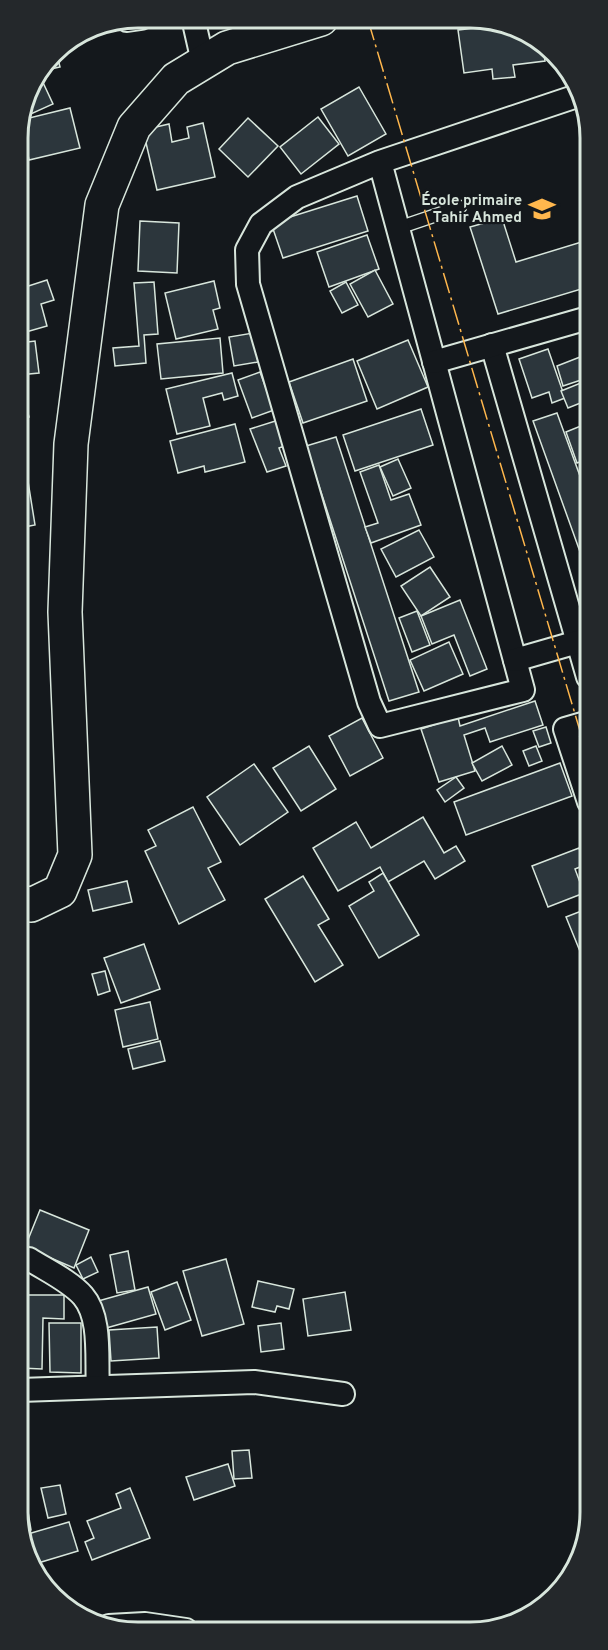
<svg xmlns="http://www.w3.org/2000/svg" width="608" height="1650" font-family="Overpass,sans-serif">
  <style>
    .building { fill: #2c363c; stroke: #d8e6dc; stroke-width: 1.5 }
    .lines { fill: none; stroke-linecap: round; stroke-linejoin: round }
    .lane-casing { stroke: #d8e6dc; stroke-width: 15 }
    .street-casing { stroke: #d8e6dc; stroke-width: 26 }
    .secondary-casing { stroke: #d8e6dc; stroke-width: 36 }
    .lane { stroke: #14181c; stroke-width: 12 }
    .street { stroke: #14181c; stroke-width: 22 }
    .secondary { stroke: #14181c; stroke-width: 33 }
    .power { stroke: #ffb74d; stroke-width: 1.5; stroke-dasharray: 21 4.5 3 4.5; stroke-linecap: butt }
    .labels { text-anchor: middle; stroke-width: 4.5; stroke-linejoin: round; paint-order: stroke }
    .poi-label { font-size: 15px; font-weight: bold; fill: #d8e6dc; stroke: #14181c; text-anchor: end }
    .rim { fill: none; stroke: #d8e6dc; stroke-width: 3 }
  </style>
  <rect width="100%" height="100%" fill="#14181c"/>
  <g class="building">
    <polygon points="501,25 543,47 545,61 513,65 515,77 493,79 492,69 464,73 458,30"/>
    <polygon points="56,51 60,67 42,71 42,70"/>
    <polygon points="39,74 53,104 22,118 30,86"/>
    <polygon points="359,87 386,134 348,156 321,109"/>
    <polygon points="70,108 80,148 29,160 21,120"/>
    <polygon points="318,117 339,144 301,174 280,147"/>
    <polygon points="248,118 278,146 248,177 219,149"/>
    <polygon points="203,123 215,177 157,190 143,130 169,124 172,142 189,138 187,127"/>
    <polygon points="357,196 368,231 283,258 271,223"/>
    <polygon points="502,218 516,262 588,240 588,287 498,314 470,227"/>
    <polygon points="140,221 179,223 177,273 138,271"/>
    <polygon points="367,235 379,269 329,287 317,252"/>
    <polygon points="375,270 393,304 368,317 350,284"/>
    <polygon points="47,280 54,300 41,304 47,326 19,334 19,289"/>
    <polygon points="214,281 220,308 213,310 218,329 176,339 165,293"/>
    <polygon points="154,282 158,334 144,335 146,363 115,366 113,348 139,346 134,283"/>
    <polygon points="346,282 358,305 342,313 330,291"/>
    <polygon points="253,333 258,362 234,366 229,337"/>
    <polygon points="220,338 223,373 161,379 157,344"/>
    <polygon points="408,340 428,387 377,409 357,361"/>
    <polygon points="35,341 39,373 19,375 19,343"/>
    <polygon points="548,349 565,398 552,403 549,392 532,398 519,359"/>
    <polygon points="580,357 587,378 563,386 557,366"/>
    <polygon points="353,359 367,401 303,423 289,382"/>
    <polygon points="260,372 274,410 252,418 238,380"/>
    <polygon points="232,373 238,396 224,400 222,393 203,398 210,426 177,434 166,389"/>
    <polygon points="19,379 29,417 19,420"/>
    <polygon points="588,380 588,400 568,408 561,391"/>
    <polygon points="421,409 433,445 355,471 343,435"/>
    <polygon points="557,413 588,498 588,574 533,421"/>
    <polygon points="285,418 293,443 279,448 286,466 267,472 250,429"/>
    <polygon points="588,423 588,459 577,463 566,432"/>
    <polygon points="235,424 245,462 205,472 204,466 178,473 170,441"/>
    <polygon points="336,437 419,692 389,701 306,446"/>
    <polygon points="398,459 411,488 393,496 380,467"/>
    <polygon points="379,465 391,500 409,494 421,525 371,543 365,527 378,523 360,472"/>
    <polygon points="27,475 35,525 19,528 19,476"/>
    <polygon points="419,530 434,557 396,577 381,549"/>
    <polygon points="430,567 450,597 421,616 401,586"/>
    <polygon points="460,600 487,669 470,676 454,635 432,644 421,616"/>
    <polygon points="417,611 430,645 412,652 399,618"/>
    <polygon points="449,642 463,674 424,691 410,660"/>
    <polygon points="535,701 543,725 490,742 485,728 464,735 475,771 439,782 421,729 458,717 460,726"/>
    <polygon points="362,718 383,758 350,776 329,736"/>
    <polygon points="546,727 551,743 539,747 533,731"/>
    <polygon points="309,746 336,789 301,811 273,768"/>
    <polygon points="502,746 512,765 482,781 472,763"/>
    <polygon points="536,746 542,761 529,766 523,751"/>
    <polygon points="560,763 572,796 466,835 454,802"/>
    <polygon points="254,764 288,812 240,845 207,797"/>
    <polygon points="456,777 464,788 445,802 437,790"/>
    <polygon points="193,807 221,862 208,868 225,900 179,924 145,851 156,846 148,830"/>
    <polygon points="423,817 444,853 456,846 465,861 435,879 424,861 388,882 380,867 338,891 313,848 356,822 371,848"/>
    <polygon points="579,848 585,865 575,869 584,893 548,907 532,866"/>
    <polygon points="589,872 589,888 586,890 579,878"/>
    <polygon points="383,873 419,935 379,958 349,906 374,891 369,882"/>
    <polygon points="303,876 329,919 318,925 343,965 315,982 265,899"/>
    <polygon points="127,881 132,902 93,911 88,890"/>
    <polygon points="589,908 589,959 584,961 566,917"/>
    <polygon points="144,944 160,989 121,1003 104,958"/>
    <polygon points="105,971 110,991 98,995 92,974"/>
    <polygon points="150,1002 158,1039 123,1047 115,1010"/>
    <polygon points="160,1041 165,1061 133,1069 128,1049"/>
    <polygon points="40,1210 89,1230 74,1268 25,1247"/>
    <polygon points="128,1251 135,1290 117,1293 110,1255"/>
    <polygon points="91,1257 98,1272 83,1279 76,1265"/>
    <polygon points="226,1259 244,1324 202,1336 183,1271"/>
    <polygon points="258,1281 294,1289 289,1309 277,1306 275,1312 252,1307"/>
    <polygon points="177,1282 191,1320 165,1330 151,1292"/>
    <polygon points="148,1287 156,1314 92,1332 84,1305"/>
    <polygon points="345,1292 351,1330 308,1336 303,1299"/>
    <polygon points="20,1295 64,1295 64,1319 43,1318 42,1369 20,1368"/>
    <polygon points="49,1323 81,1323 81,1373 50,1372"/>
    <polygon points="281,1323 284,1349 261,1352 258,1326"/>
    <polygon points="157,1327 159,1358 111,1361 109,1330"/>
    <polygon points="249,1450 252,1478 234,1479 232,1451"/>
    <polygon points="228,1464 235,1486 194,1500 186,1477"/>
    <polygon points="60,1485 66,1514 48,1518 41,1488"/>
    <polygon points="130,1488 150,1538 92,1560 85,1542 94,1538 87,1521 121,1508 116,1494"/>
    <polygon points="25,1494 31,1530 20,1532 20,1495"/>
    <polygon points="69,1522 78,1551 38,1563 34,1550 29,1551 21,1536"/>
  </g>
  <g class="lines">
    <defs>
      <polyline id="lane" points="398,228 460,207"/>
      <g id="street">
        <polyline points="193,18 203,62"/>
        <polyline points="127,20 141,18"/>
        <polyline points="380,162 523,690 380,726 369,702 248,284 247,250 261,224 297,197 380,162 577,96"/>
        <polyline points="492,345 588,677"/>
        <polyline points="434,362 588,318"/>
        <polyline points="515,660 588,639"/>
        <polyline points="589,722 565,729 589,802"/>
        <path d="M29 1259C46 1270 70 1281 83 1296 102 1318 96 1360 98 1387"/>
        <polyline points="20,1390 254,1382 343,1394"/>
        <polyline points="109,1626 145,1624 186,1630"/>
      </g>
      <polyline id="secondary" points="19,901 31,905 60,891 75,855 65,612 71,444 102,205 134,127 176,79 227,48 321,19"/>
    </defs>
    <use href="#lane" class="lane-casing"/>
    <use href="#street" class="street-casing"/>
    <use href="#secondary" class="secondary-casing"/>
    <use href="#lane" class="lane"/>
    <use href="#street" class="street"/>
    <use href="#secondary" class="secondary"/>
    <polyline class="power" points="368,20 589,761"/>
  </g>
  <defs>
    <symbol id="school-bare" viewBox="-9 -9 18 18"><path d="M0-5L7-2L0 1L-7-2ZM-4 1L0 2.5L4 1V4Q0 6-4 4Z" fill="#ffb74d" stroke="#14181c" stroke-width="2.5" paint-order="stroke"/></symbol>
  </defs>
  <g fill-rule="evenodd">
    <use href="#school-bare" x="523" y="190" width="38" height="38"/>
  </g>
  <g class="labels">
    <g class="poi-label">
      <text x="522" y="205">École primaire<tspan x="522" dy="17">Tahir Ahmed</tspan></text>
    </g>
  </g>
  <path d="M0 0H608V1650H0ZM138 28H470A110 110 0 0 1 580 138V1512A110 110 0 0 1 470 1622H138A110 110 0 0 1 28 1512V138A110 110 0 0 1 138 28Z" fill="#24282b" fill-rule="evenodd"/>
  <path class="rim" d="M138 28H470A110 110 0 0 1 580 138V1512A110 110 0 0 1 470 1622H138A110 110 0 0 1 28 1512V138A110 110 0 0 1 138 28Z"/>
</svg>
